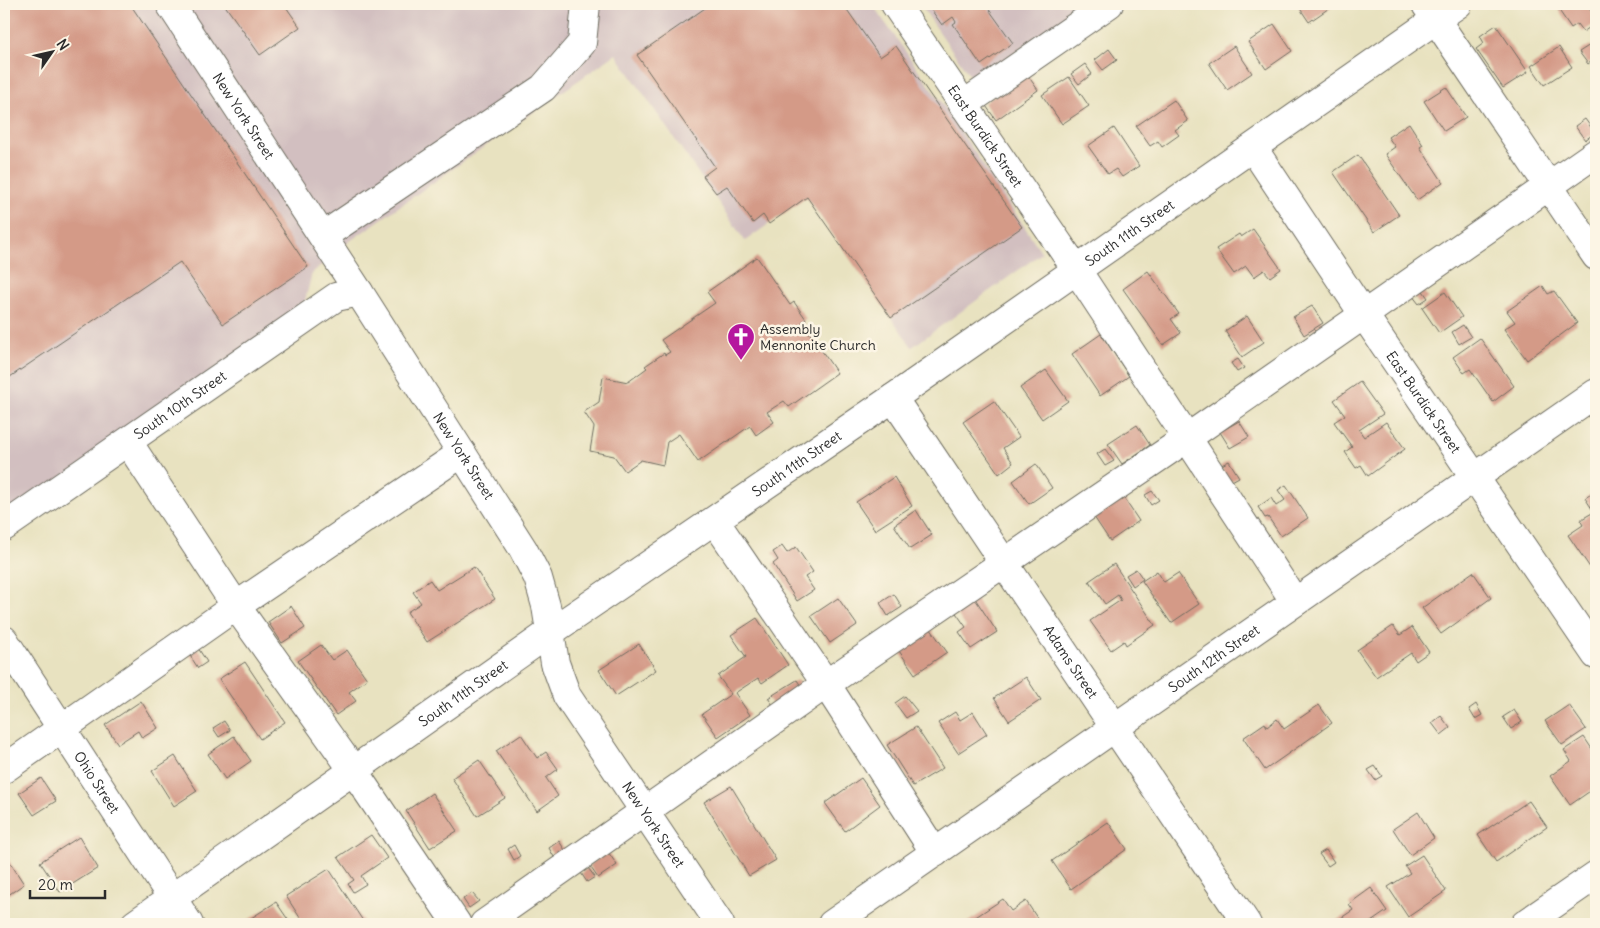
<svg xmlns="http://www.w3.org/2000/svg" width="1600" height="928" font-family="Delius,sans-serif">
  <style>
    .industrial { fill: #d2bfc0 }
    .building { fill: #d49a87 }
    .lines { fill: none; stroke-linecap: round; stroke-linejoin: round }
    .minor-casing { stroke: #6d6b5f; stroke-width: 30 }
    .minor { stroke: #fff; stroke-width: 28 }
    .labels { text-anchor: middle; stroke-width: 5; stroke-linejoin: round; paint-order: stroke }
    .street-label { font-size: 14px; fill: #2b2b2b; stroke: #fcf5e5 }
    .poi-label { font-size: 14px; fill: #2b2b2b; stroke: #fcf5e5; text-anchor: start }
  </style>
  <rect width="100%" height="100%" fill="#fcf5e5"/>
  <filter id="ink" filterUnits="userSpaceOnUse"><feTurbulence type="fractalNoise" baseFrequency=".02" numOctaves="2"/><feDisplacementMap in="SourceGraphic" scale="10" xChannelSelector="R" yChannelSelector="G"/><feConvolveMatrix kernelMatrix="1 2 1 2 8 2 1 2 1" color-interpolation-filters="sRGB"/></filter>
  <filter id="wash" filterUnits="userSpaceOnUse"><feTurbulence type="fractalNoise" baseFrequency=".0096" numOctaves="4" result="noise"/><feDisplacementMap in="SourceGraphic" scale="20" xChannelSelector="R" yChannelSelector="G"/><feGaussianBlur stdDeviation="1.12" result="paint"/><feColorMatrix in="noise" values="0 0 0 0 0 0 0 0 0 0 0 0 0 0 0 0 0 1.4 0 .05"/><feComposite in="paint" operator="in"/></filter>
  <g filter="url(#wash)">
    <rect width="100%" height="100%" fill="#e8e2c0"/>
    <g class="industrial">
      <polygon points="4,4 872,4 941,102 1042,253 912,347 807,197 745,241 616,54 350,241 312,273 305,301 128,442 4,527"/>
      <polygon points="920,4 1086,4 974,82"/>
    </g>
    <g id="blocks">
      <g class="building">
        <polygon points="4,4 130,4 308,267 223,324 180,262 4,381"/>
        <polygon points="224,4 284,4 300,27 260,55"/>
        <polygon points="711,4 843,4 880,57 896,46 1022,227 891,318 807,197 769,224 763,215 753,223 727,186 716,193 703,176 715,167 637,55"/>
        <polygon points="927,4 985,4 1013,43 981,65 953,24 956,22 953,17 942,25"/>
        <polygon points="1297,4 1335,4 1309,22"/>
        <polygon points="1559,4 1586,4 1596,18 1596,23 1583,32 1577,24 1571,28 1556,6"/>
        <polygon points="1274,24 1292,51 1266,69 1248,42"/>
        <polygon points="1496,25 1528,72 1503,88 1476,49 1484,43 1480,36"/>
        <polygon points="1590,45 1596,55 1596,58 1588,64 1579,52"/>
        <polygon points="1234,46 1252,73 1227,90 1209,63"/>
        <polygon points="1559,47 1572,67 1544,85 1531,66"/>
        <polygon points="1109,49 1117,60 1103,70 1095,60"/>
        <polygon points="1085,64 1092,74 1079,84 1071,74"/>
        <polygon points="1026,73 1038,90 996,120 984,103"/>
        <polygon points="1069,77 1089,106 1062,124 1042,95"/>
        <polygon points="1446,87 1466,117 1444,131 1424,101"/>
        <polygon points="1174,100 1188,121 1175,130 1179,135 1162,147 1158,141 1150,146 1136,126"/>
        <polygon points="1585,119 1595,133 1585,140 1575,126"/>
        <polygon points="1409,123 1423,145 1420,147 1443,182 1417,200 1385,154 1395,147 1388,137"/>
        <polygon points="1114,128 1139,166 1122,177 1116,169 1108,174 1088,146"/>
        <polygon points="1358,155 1399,215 1374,232 1333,172"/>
        <polygon points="1253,229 1281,269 1270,277 1264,270 1254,277 1246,266 1234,274 1216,249 1239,234 1241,237"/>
        <polygon points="757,257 790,305 794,302 806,319 802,322 837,373 789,407 784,401 767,412 774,422 756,435 750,426 698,462 679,434 667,442 663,465 641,460 625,471 614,456 590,451 594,427 584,412 599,402 603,377 628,382 647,368 645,366 664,353 665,355 670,352 661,340 715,303 707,292"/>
        <polygon points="1148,271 1179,314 1171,319 1181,333 1163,345 1123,289"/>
        <polygon points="1543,286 1548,294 1554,291 1577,323 1527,360 1504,329 1515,322 1507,311"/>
        <polygon points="1421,288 1428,298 1419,304 1412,295"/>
        <polygon points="1445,292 1462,317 1439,333 1422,308"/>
        <polygon points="1312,306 1323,323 1304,335 1293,317"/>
        <polygon points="1247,316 1264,342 1242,357 1225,331"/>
        <polygon points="1463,325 1471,337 1459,344 1452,332"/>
        <polygon points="1101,334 1129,376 1100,396 1072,354"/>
        <polygon points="1480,338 1514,386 1493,402 1470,369 1464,373 1453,357"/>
        <polygon points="1238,359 1244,368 1237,372 1231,363"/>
        <polygon points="1046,370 1068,401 1042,419 1020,388"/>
        <polygon points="1360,382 1383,414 1359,430 1364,437 1386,422 1405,449 1368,476 1361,465 1356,468 1345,452 1352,447 1334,422 1345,415 1334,400"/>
        <polygon points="994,401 1019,437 1003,448 1013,463 999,474 963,422"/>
        <polygon points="1239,421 1249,437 1230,448 1220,432"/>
        <polygon points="1137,425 1150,445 1122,464 1108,444"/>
        <polygon points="1105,449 1114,461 1105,466 1097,454"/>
        <polygon points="1229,461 1239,477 1230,482 1220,466"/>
        <polygon points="1036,464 1052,488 1029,504 1013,481"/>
        <polygon points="894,477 912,506 875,530 856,502"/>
        <polygon points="1286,485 1308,518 1281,536 1268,517 1265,518 1258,507 1271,498 1276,506 1285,500 1278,490"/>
        <polygon points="1152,491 1159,500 1151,505 1145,495"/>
        <polygon points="1596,491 1596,570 1593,572 1568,535 1583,525 1580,520 1594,512 1585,498"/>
        <polygon points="1123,497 1139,521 1110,541 1094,517"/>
        <polygon points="916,510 932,535 910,549 894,525"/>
        <polygon points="782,546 787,553 796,547 813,572 805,577 814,590 797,601 773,564 778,560 773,552"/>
        <polygon points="1114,564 1155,625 1126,645 1124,641 1111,650 1090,621 1121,600 1118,595 1105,604 1089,581"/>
        <polygon points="474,567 495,599 427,642 407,612 421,603 413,592 430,580 437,590"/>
        <polygon points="1136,569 1143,579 1133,586 1126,575"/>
        <polygon points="1157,571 1164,582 1178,573 1199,604 1171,623 1142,581"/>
        <polygon points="1473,572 1491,598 1441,634 1422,608"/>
        <polygon points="894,594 902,607 888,616 880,603"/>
        <polygon points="974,597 997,632 971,649 959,632 966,627 954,610"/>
        <polygon points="838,598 857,625 830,643 811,616"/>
        <polygon points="291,606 305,628 282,643 268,622"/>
        <polygon points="757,618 788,665 762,683 758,678 735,693 750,715 718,737 702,714 731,694 718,676 746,657 731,635"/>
        <polygon points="928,625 947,652 915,674 897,648"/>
        <polygon points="1393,626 1400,635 1412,627 1429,652 1416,661 1411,653 1376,677 1357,650"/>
        <polygon points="639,644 656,670 616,696 599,670"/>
        <polygon points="321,645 332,660 347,650 367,679 349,692 356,701 336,715 298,661"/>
        <polygon points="198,648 207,662 198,668 189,654"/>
        <polygon points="245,662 285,722 260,739 219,679"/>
        <polygon points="1026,677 1041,700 1009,721 994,698"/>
        <polygon points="797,680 803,689 775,708 768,698"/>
        <polygon points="905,696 917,711 906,718 895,703"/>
        <polygon points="141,701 158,728 142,738 138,731 118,744 105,725"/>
        <polygon points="1476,704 1482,715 1475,719 1469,709"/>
        <polygon points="1319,705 1332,723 1265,770 1243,738 1265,723 1267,727 1277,719 1284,729"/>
        <polygon points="1569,705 1586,729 1562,745 1545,721"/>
        <polygon points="1514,710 1522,722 1511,729 1503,717"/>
        <polygon points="955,712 960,720 973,712 987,734 958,753 938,723"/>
        <polygon points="1441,716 1450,728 1441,735 1432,723"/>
        <polygon points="224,721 230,730 219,737 213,728"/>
        <polygon points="916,727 943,768 913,786 887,745"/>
        <polygon points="521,734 537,758 546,752 558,769 546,778 558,796 537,811 496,751"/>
        <polygon points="234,736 251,761 225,779 208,754"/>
        <polygon points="1584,737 1596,755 1596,787 1570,805 1550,776 1571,761 1564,750"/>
        <polygon points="175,756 197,791 174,806 152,771"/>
        <polygon points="479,760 505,798 477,816 452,778"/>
        <polygon points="1375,766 1382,776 1375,780 1368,770"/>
        <polygon points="41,778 56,801 34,815 19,793"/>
        <polygon points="861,778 880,805 845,831 825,803"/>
        <polygon points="731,786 776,860 749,876 704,802"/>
        <polygon points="432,793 457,831 430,848 406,811"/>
        <polygon points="1529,801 1547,827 1496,862 1478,835"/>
        <polygon points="1418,812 1434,838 1410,855 1393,829"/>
        <polygon points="1108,822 1127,849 1071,889 1052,861"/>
        <polygon points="371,835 387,858 361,876 366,884 353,892 348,884 354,880 338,857"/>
        <polygon points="79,837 98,868 60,892 40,862"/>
        <polygon points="559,841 565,850 554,857 549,848"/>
        <polygon points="514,845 520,856 514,860 508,849"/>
        <polygon points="1326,850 1334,862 1328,866 1319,854"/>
        <polygon points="608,852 617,865 598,878 589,865"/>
        <polygon points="4,853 24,884 4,898"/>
        <polygon points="1422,855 1446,891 1408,917 1388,887 1410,873 1405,866"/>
        <polygon points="588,868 595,877 587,882 581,873"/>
        <polygon points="329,869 365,924 320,924 316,919 308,924 304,924 286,896"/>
        <polygon points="1371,888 1387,911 1368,924 1332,924 1353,910 1349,904"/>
        <polygon points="472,893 479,901 469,908 463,899"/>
        <polygon points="1003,899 1011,911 1026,901 1041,924 965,924"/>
        <polygon points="276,902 291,924 242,924"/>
      </g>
    </g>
  </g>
  <g filter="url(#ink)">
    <use href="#blocks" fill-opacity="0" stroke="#6d6b5f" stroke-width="1"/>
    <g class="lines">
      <defs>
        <g id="minor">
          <path id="s1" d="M170 4 359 292 523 549 538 578 546 606 555 663 567 696 720 924"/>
          <path id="s2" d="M895 4 1076 269 1295 602"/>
          <polyline points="1426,5 1596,256"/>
          <polyline points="963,105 1109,4"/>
          <path id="s3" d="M1253 148 1364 315 1596 655"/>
          <polyline points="323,236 543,88 582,43 586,4"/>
          <path id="s4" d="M893 398 1247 924"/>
          <polyline points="128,442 236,606 353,770 457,924"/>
          <polyline points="715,521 826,684 935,853"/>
          <path id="s5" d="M4 527 336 297 359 292"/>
          <path id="s6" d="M4 640 189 924"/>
          <polyline points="4,769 236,606 462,453"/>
          <path id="s7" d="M135 924 549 633 893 398 1458 4"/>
          <polyline points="484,924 826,684 1187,438 1596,153"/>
          <path id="s8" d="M832 924 1596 393"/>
          <polyline points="1525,924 1596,875"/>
        </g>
      </defs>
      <use href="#minor" class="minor-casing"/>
      <use href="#minor" class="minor"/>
    </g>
  </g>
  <defs>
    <symbol id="church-pin" viewBox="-11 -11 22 30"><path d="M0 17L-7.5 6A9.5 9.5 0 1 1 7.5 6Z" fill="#b5179e" stroke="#fcf5e5"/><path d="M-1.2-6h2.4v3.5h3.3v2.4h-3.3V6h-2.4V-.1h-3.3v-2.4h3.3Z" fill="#fff"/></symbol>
  </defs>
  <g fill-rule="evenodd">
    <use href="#church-pin" x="725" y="321" width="32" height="43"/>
  </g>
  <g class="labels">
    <g class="street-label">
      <text dy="5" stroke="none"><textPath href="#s1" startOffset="134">New York Street</textPath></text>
      <text dy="5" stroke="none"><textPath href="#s2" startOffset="160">East Burdick Street</textPath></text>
      <text dy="5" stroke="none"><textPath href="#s7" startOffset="1211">South 11th Street</textPath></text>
      <text dy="5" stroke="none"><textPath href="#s3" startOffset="306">East Burdick Street</textPath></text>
      <text dy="5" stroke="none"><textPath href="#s5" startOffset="214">South 10th Street</textPath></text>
      <text dy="5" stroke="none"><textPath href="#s1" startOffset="539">New York Street</textPath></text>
      <text dy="5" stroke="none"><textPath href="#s7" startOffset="806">South 11th Street</textPath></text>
      <text dy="5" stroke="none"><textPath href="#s8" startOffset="465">South 12th Street</textPath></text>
      <text dy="5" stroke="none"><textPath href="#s4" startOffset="318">Adams Street</textPath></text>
      <text dy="5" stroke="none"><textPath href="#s7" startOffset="401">South 11th Street</textPath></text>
      <text dy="5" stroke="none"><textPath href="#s6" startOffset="170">Ohio Street</textPath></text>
      <text dy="5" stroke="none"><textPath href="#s1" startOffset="959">New York Street</textPath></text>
    </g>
    <g class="poi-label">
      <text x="760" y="334">Assembly<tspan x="760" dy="16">Mennonite Church</tspan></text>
    </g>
  </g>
  <rect width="1600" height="928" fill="none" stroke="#fcf5e5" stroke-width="20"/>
  <g transform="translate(52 52) rotate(56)" stroke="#fcf5e5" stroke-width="4" paint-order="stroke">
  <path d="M0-4L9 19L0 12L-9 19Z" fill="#2b2b2b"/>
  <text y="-8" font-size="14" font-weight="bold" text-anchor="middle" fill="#2b2b2b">N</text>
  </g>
  <path d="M30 890v8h75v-8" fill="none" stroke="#2b2b2b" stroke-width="2.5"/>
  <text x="38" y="890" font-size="15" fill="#2b2b2b" stroke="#fcf5e5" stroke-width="4" paint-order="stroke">20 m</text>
</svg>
